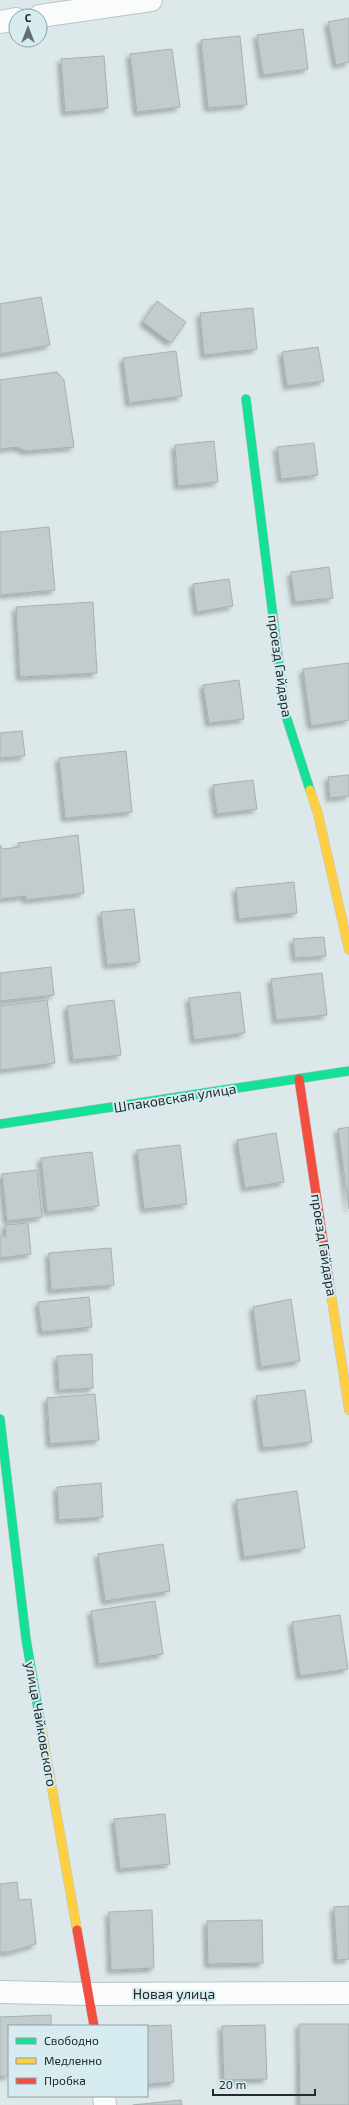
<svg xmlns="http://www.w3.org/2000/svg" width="349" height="2105" font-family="'Exo 2',sans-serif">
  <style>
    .building { fill: #c2ccce; stroke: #a7b0b2; filter: url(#shadow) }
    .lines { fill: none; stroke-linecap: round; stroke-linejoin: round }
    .street-casing { stroke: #bbc4c6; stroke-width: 24 }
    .fast-casing { stroke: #bbc4c6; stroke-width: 10 }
    .slow-casing { stroke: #bbc4c6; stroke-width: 10 }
    .jam-casing { stroke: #bbc4c6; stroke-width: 10 }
    .street { stroke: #fafcfc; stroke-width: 22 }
    .fast { stroke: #16e098; stroke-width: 9 }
    .slow { stroke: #ffcf43; stroke-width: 9 }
    .jam { stroke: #f24e42; stroke-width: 9 }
    .labels { text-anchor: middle; stroke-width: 4; stroke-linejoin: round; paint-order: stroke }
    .street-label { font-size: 14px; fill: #232b2d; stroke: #d6ecf0 }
  </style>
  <defs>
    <filter id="shadow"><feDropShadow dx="-3.5" dy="3.5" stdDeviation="2" flood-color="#0004"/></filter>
  </defs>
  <rect width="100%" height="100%" fill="#dce8ea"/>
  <g class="building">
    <polygon points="349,18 349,62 336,65 328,22"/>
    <polygon points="303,29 308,69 263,75 257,35"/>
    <polygon points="240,36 247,105 208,108 201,40"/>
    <polygon points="172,49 180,107 137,112 130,54"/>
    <polygon points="104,56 108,108 65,112 61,59"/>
    <polygon points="41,297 50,345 0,354 0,304"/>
    <polygon points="157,301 186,322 171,343 143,322"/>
    <polygon points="253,308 257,349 204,355 200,313"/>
    <polygon points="318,347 324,381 287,386 282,352"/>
    <polygon points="176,351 182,396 129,403 123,358"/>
    <polygon points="57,372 64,380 74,447 26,451 17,447 0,449 0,380"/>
    <polygon points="214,441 218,482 178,486 175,445"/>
    <polygon points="314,443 318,475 281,479 277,447"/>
    <polygon points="49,527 55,590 0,595 0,532"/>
    <polygon points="329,567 333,598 295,602 291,572"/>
    <polygon points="229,579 233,606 197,612 193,584"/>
    <polygon points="93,602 97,673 20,677 16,607"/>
    <polygon points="349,663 349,720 311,726 303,669"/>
    <polygon points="239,680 244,719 209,723 203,685"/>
    <polygon points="22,731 25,756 0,758 0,733"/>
    <polygon points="126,751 132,812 65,818 59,758"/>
    <polygon points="349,775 349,796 330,798 328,777"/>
    <polygon points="253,780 257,809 217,814 213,785"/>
    <polygon points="78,835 84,893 26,900 26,896 0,899 0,845 3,849 19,847 18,843"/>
    <polygon points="294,882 297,913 239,919 236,888"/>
    <polygon points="134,909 140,962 107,965 101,912"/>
    <polygon points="324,937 326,956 295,958 293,939"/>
    <polygon points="51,967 54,995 0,1001 0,973"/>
    <polygon points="322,973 327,1015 276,1020 271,979"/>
    <polygon points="240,992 245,1033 194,1040 189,998"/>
    <polygon points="47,1000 55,1063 0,1070 0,1006"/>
    <polygon points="114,1000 121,1055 73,1060 67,1006"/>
    <polygon points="349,1127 349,1209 338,1129"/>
    <polygon points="276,1133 284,1182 245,1188 237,1140"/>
    <polygon points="180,1145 187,1204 144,1209 137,1150"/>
    <polygon points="92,1152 99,1206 47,1212 41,1158"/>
    <polygon points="37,1170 42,1217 7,1221 2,1174"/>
    <polygon points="28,1223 31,1254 0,1258 0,1236 6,1236 5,1225"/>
    <polygon points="111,1248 114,1285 51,1290 49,1253"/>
    <polygon points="89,1297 92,1327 42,1332 38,1302"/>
    <polygon points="291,1299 300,1361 261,1367 253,1307"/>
    <polygon points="92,1354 93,1388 59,1390 57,1356"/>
    <polygon points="305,1390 312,1442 263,1448 256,1396"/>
    <polygon points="95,1394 99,1440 50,1444 47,1398"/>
    <polygon points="101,1483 103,1517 59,1520 57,1487"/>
    <polygon points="297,1491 305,1548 244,1557 236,1500"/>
    <polygon points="163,1544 170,1591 105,1601 98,1554"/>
    <polygon points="155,1601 163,1654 99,1664 91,1611"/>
    <polygon points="340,1615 348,1669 300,1676 292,1622"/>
    <polygon points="165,1814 170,1864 120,1869 114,1819"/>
    <polygon points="17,1882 19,1900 31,1899 36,1944 9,1952 0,1952 0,1884"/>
    <polygon points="349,1906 349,1959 337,1960 334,1907"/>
    <polygon points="152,1910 154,1968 111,1970 109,1912"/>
    <polygon points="262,1920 263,1963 208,1964 207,1921"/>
    <polygon points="51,2015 51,2026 9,2026 9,2076 0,2076 0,2017"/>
    <polygon points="299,2024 349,2024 349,2105 300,2105"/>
    <polygon points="171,2025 174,2082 147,2084 146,2026"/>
    <polygon points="265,2025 267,2079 224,2080 222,2026"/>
    <polygon points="181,2100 182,2105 133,2105"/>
  </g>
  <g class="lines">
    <defs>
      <g id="street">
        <polyline points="40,16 151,0"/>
        <polyline points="0,22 16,19"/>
        <polyline points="0,1992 90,1994 349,1993"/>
        <polyline points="104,2096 105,2105"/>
      </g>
      <g id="fast">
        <polyline points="246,399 285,713 310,790"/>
        <polyline points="0,1124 349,1071"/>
        <polyline points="0,1419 26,1639 41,1726"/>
      </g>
      <g id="slow">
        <polyline points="310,790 318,814 349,950"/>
        <polyline points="329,1281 349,1410"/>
        <polyline points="41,1726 77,1930"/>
      </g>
      <g id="jam">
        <polyline points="299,1079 329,1281"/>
        <polyline points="77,1930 94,2026"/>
      </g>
    </defs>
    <use href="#street" class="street-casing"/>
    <use href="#fast" class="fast-casing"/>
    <use href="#slow" class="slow-casing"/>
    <use href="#jam" class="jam-casing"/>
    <use href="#street" class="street"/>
    <use href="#fast" class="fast"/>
    <use href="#slow" class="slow"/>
    <use href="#jam" class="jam"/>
  </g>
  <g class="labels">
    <g class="street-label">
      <text transform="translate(280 666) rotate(82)" y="5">проезд Гайдара</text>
      <text transform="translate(175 1098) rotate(-9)" y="5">Шпаковская улица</text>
      <text transform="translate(324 1245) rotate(81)" y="5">проезд Гайдара</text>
      <text transform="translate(41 1724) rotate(80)" y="5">улица Чайковского</text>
      <text x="174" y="1999">Новая улица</text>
    </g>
  </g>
  <rect x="8" y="2025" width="140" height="72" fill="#d6ecf0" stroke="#8e9fa2"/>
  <rect x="16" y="2038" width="20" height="6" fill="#16e098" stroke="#8e9fa2"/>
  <text x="44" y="2045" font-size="12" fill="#232b2d">Свободно</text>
  <rect x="16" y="2058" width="20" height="6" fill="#ffcf43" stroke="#8e9fa2"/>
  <text x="44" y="2065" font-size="12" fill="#232b2d">Медленно</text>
  <rect x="16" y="2078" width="20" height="6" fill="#f24e42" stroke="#8e9fa2"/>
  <text x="44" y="2085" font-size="12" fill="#232b2d">Пробка</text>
  <g transform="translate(28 28)"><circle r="19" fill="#d6ecf0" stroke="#8e9fa2"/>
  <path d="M0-3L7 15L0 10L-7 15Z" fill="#646d6f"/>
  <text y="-6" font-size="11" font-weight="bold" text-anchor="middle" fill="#232b2d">С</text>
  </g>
  <path d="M213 2089v6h102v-6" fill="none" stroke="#232b2d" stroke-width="2"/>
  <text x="219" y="2089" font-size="12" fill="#232b2d" stroke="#d6ecf0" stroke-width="3" paint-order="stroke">20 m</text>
</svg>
